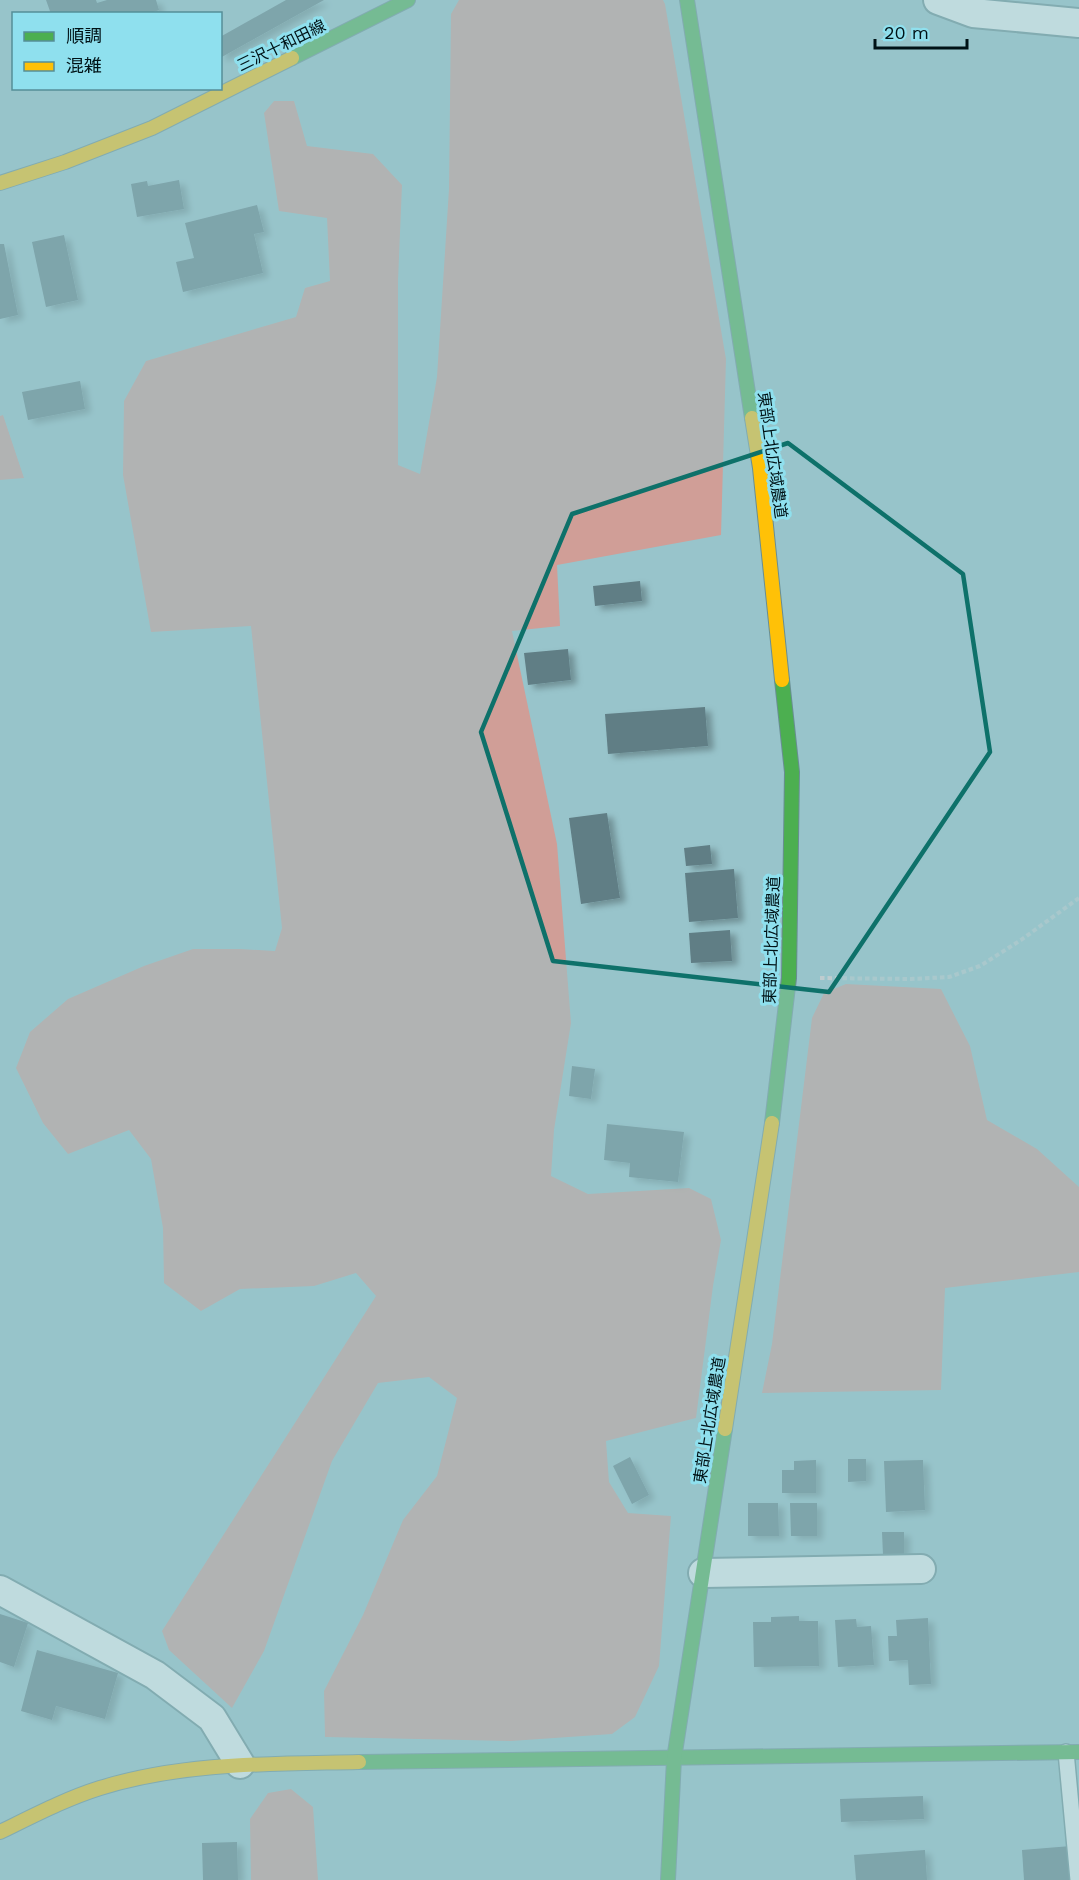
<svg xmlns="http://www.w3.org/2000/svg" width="1079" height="1880" font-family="'Work Sans','Noto Sans JP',sans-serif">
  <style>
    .green { fill: #d09e97 }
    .building { fill: #607e85; filter: url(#shadow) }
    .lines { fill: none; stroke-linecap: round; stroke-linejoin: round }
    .lane-casing { stroke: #698e93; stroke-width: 18 }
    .street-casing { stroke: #698e93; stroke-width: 32 }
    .fast-casing { stroke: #698e93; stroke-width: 16 }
    .slow-casing { stroke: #698e93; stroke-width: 16 }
    .path { stroke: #becccf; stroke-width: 4; stroke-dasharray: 4.5 3; stroke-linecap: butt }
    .lane { stroke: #f0f6f7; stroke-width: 15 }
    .street { stroke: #f0f6f7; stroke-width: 28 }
    .fast { stroke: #4caf50; stroke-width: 14 }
    .slow { stroke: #ffc107; stroke-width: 14 }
    .marked { fill: none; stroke: #0e716a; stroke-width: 4.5; stroke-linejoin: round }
    .labels { text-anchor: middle; stroke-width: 6; stroke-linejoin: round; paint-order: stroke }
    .street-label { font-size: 16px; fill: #001216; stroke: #8fe0ee }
  </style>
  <defs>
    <filter id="shadow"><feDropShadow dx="6" dy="4" stdDeviation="3" flood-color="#0004"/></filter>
  </defs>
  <rect width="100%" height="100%" fill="#98c4cb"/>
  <g class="green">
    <polygon points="459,0 663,0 665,4 726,359 721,535 557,565 560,626 512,631 557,844 571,1023 554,1130 551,1176 588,1194 689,1188 711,1199 721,1240 713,1286 696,1418 606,1441 609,1482 628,1513 671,1516 659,1666 635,1717 612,1734 511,1741 325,1737 324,1691 363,1615 403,1520 437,1476 457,1398 429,1377 378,1383 332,1461 264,1651 232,1708 169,1650 162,1631 376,1296 356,1273 314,1286 240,1289 201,1311 164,1283 163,1228 151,1159 129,1130 68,1154 43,1123 16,1068 30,1032 68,999 144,966 193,949 240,949 275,951 282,928 251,626 151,632 123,475 124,401 146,361 296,317 305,288 330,281 327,218 279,211 264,113 274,101 294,101 307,146 373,154 402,185 398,281 398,465 420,474 437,377 449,189 451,14"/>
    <polygon points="3,415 24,478 0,480 0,416"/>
    <polygon points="846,984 941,989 970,1046 987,1120 1037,1149 1079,1187 1079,1272 945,1288 941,1390 762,1393 772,1344 812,1018 824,993"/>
    <polygon points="291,1789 313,1807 318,1880 251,1880 250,1819 268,1793"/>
  </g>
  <g class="building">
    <polygon points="46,0 96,0 97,3 107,0 156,0 159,10 147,14 51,14"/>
    <polygon points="286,0 324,0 220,58 220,37"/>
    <polygon points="179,180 184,209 137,217 131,184 147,181 148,186"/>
    <polygon points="257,205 264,232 254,234 263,273 183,292 176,262 194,258 185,223"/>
    <polygon points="64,235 78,300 46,307 32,242"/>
    <polygon points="0,244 4,244 18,315 0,319"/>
    <polygon points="80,381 85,409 28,420 22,392"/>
    <polygon points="640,581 642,601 595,606 593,586"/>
    <polygon points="568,649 571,680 528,685 524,653"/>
    <polygon points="705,707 708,746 608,754 605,714"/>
    <polygon points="607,813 620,898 581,904 569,818"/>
    <polygon points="710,845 712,864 686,866 684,848"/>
    <polygon points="734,869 738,918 689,922 685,873"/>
    <polygon points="730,930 732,961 691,963 689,933"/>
    <polygon points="572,1066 595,1069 591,1099 569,1096"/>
    <polygon points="607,1124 684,1132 678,1182 629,1177 630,1163 604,1160"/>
    <polygon points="630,1457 649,1495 632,1504 613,1466"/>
    <polygon points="848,1459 866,1459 866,1481 848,1482"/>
    <polygon points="816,1460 816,1493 782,1493 782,1470 794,1470 794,1461"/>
    <polygon points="923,1460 925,1510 886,1512 884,1461"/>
    <polygon points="748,1503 778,1503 779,1536 748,1536"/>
    <polygon points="790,1503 817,1503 817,1536 791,1536"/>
    <polygon points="882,1532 904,1532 904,1554 883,1555"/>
    <polygon points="0,1614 28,1623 14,1667 0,1662"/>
    <polygon points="799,1616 799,1621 818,1621 819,1666 754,1667 753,1622 771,1622 771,1617"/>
    <polygon points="928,1618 931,1684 909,1685 908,1660 889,1661 888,1636 897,1636 896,1620"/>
    <polygon points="856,1619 857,1627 871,1626 874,1665 838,1667 835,1620"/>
    <polygon points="37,1650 118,1673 105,1719 56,1706 52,1720 21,1711"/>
    <polygon points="923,1796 924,1819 841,1822 840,1799"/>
    <polygon points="237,1842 238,1880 203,1880 202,1843"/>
    <polygon points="1071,1846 1074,1880 1024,1880 1022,1850"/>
    <polygon points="925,1850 927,1880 856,1880 854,1855"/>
  </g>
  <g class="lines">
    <defs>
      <polyline id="lane" points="1066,1752 1078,1880"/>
      <g id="street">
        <polyline points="938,0 973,13 1079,23"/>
        <polyline points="703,1573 921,1569"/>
        <polyline points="0,1590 155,1675 212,1718 240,1764"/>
      </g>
      <g id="fast">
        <polyline points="687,0 752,418"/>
        <polyline points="292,58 408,0"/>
        <polyline points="772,1123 789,978 792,772 782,680"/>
        <polyline points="359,1762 1079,1752"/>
        <polyline points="668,1880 674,1759 725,1429"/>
      </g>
      <g id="slow">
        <polyline points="0,183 65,162 152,128 292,58"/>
        <polyline points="752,418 760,468 782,680"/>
        <polyline points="725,1429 772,1123"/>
        <path d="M0 1832C33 1816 65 1799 100 1788 184 1762 272 1764 359 1762"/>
      </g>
    </defs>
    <use href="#lane" class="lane-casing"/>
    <use href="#street" class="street-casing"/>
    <use href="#fast" class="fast-casing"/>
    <use href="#slow" class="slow-casing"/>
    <polyline class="path" points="820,978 911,979 949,977 980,966 1021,940 1079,898"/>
    <use href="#lane" class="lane"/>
    <use href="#street" class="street"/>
    <use href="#fast" class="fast"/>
    <use href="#slow" class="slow"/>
  </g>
  <path d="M0 0H1079V1880H0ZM788 443 963 574 990 752 829 992 553 961 481 732 572 514Z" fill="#98c4cb" fill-opacity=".55" fill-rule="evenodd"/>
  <path class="marked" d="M788 443 963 574 990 752 829 992 553 961 481 732 572 514Z"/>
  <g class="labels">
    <g class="street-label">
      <text transform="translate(281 45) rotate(-26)" y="6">三沢十和田線</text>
      <text transform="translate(773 455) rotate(82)" y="6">東部上北広域農道</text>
      <text transform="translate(771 940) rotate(-88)" y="6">東部上北広域農道</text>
      <text transform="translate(709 1420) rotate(-81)" y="6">東部上北広域農道</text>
    </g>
  </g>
  <rect x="12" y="12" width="210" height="78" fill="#8fe0ee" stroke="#568e98" stroke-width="1.5"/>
  <rect x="24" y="32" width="30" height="9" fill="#4caf50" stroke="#568e98" stroke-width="1.5"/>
  <text x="66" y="42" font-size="18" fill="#001216">順調</text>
  <rect x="24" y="62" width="30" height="9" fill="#ffc107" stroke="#568e98" stroke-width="1.5"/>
  <text x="66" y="72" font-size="18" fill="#001216">混雑</text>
  <path d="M875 39v9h92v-9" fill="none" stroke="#001216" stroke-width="3"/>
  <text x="884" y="39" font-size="18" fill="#001216" stroke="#8fe0ee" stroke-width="4.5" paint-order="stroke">20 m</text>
</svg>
